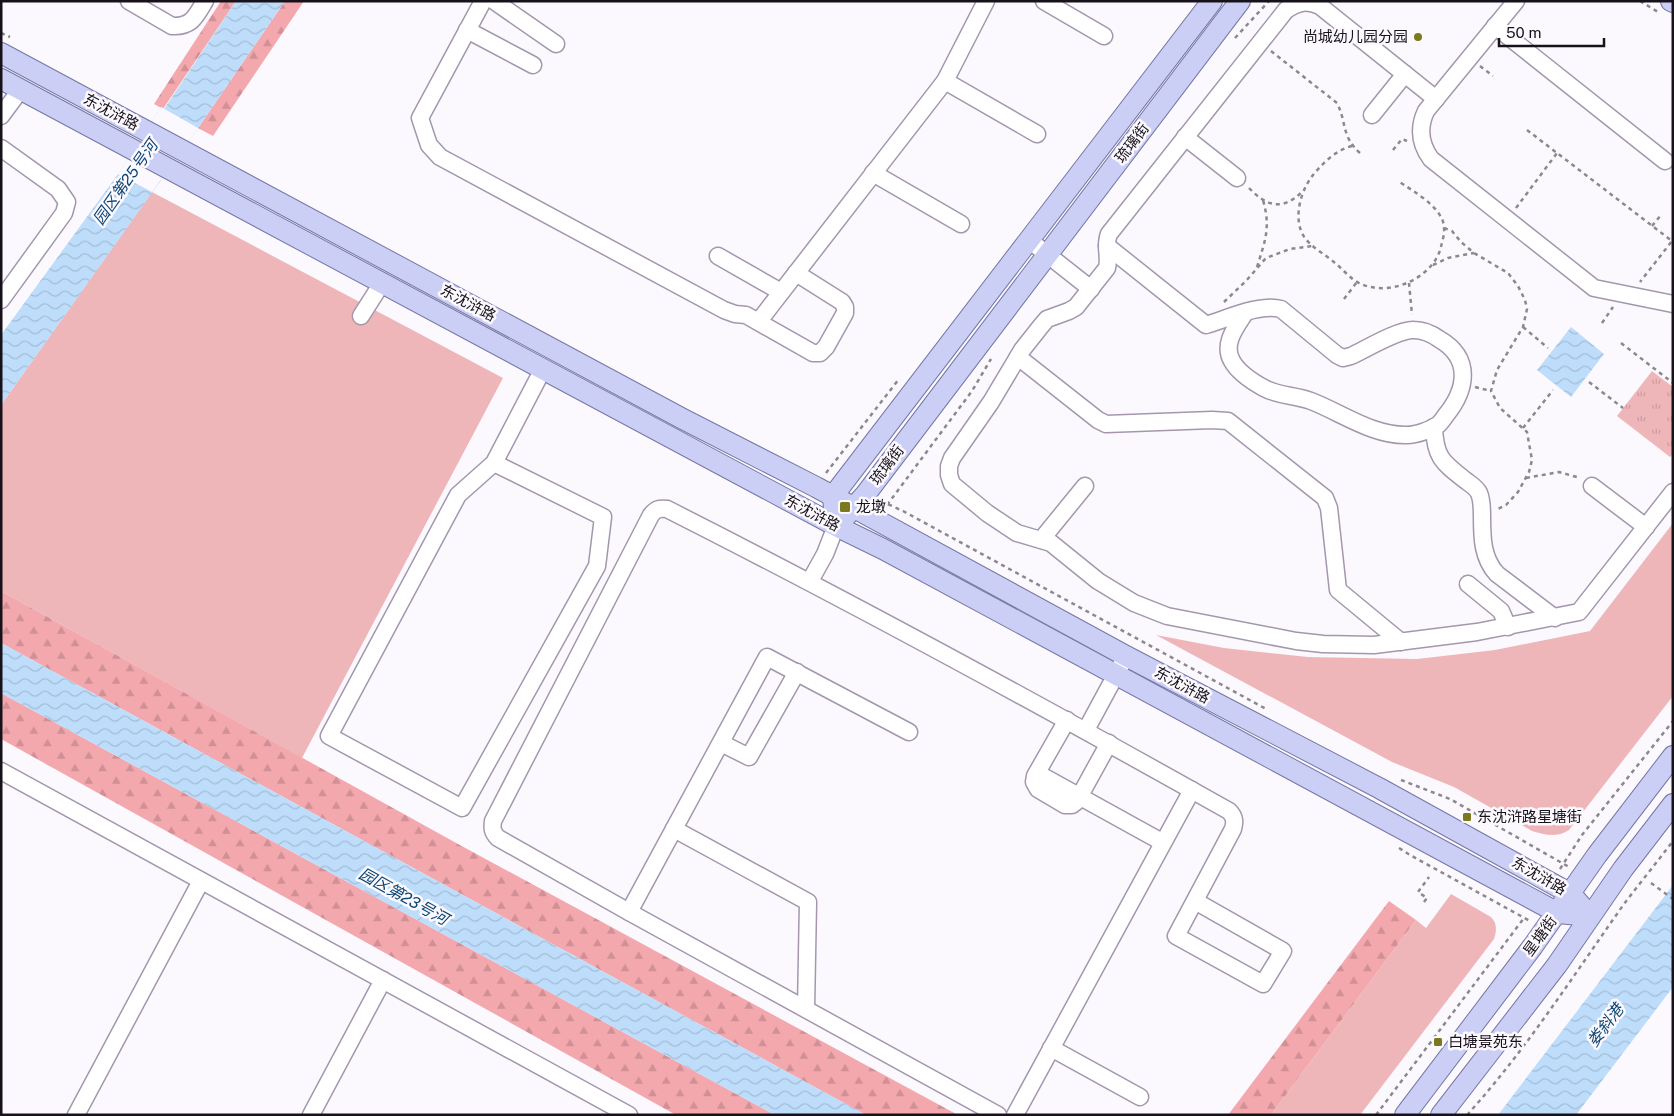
<svg xmlns="http://www.w3.org/2000/svg" width="1674" height="1116" font-family="'Public Sans','Noto Sans SC',sans-serif">
  <style>
    .grass { fill: #efb6ba }
    .forest { fill: url(#forest-firs) }
    .park { fill: url(#park-tufts) }
    .water { fill: url(#water-waves) }
    .pier { fill: #fcf9fe }
    .lines { fill: none; stroke-linecap: round; stroke-linejoin: round }
    .minor-casing { stroke: #a497ad; stroke-width: 19 }
    .major-casing { stroke: #7577a4; stroke-width: 22 }
    .path { stroke: #8c888f; stroke-width: 2.5; stroke-dasharray: 4 4; stroke-linecap: butt }
    .minor { stroke: #fff; stroke-width: 16 }
    .major { stroke: #cbcef5; stroke-width: 20 }
    .poi-dot { fill: #7b781e; stroke: #fcf9fe; stroke-width: 2 }
    .labels { text-anchor: middle; stroke-width: 5; stroke-linejoin: round; paint-order: stroke }
    .poi-label { font-size: 15px; fill: #17121a; stroke: #fcf9fe; text-anchor: start }
    .street-label { font-size: 15px; fill: #17121a; stroke: #fcf9fe }
    .water-label { font-size: 16px; font-style: italic; fill: #0e4774; stroke: #fcf9fe }
  </style>
  <defs>
    <pattern id="forest-firs" width="22" height="20" patternUnits="userSpaceOnUse" patternTransform="scale(1.25)"><rect width="22" height="20" fill="#f3a8ae"/><path d="M5 1l3.5 6h-7zM16 11l3.5 6h-7z" fill="#d09095"/></pattern>
    <pattern id="park-tufts" width="24" height="20" patternUnits="userSpaceOnUse" patternTransform="scale(1.25)"><rect width="24" height="20" fill="#efb6ba"/><path d="M3 7l-1-3M5 7V3M7 7l1-3M15 17l-1-3M17 17v-4M19 17l1-3" fill="none" stroke="#cc9b9f"/></pattern>
    <pattern id="water-waves" width="16" height="10" patternUnits="userSpaceOnUse" patternTransform="scale(1.25)"><rect width="16" height="10" fill="#beddfb"/><path d="M0 5q4-4 8 0t8 0" fill="none" stroke="#a3bdd7"/></pattern>
  </defs>
  <rect width="100%" height="100%" fill="#fcf9fe"/>
  <g class="grass">
    <polygon points="152,192 503,378 302,758 1,591 1,405"/>
    <path d="M1673 523V696L1569 830C1557 838 1545 835 1532 831L1454 787 1392 762 1156 635 1224 648 1308 657 1417 659 1495 650 1590 631Z"/>
    <path d="M1451 894 1491 917C1497 923 1497 930 1494 939L1360 1115H1271L1416 920 1426 928Z"/>
  </g>
  <g class="forest">
    <polygon points="221,1 236,1 163,109 154,104"/>
    <polygon points="285,1 304,1 213,136 198,128"/>
    <polygon points="1,591 458,844 958,1115 866,1115 1,643"/>
    <polygon points="1,693 775,1115 676,1115 1,739"/>
    <polygon points="1389,901 1416,920 1271,1115 1228,1115"/>
  </g>
  <polygon class="park" points="1652,371 1673,387 1673,454 1670,457 1617,416"/>
  <g class="water">
    <polygon points="236,1 285,1 198,128 1,405 1,335 118,174 161,107 164,109"/>
    <polygon points="1571,327 1604,354 1571,397 1537,370"/>
    <polygon points="1,643 866,1115 775,1115 1,693"/>
    <polygon points="1673,885 1673,987 1576,1115 1498,1115"/>
  </g>
  <polygon class="pier" points="161,107 198,128 152,192 118,174"/>
  <g class="lines">
    <defs>
      <g id="minor">
        <path d="M129 1 172 26C192 27 196 16 205 1"/>
        <polyline points="483,1 420,118 429,145 440,157 724,310 735,314 746,315 813,353 820,353 826,347 845,313 845,307 842,302 796,273"/>
        <polyline points="494,1 556,44"/>
        <polyline points="1044,1 1104,36"/>
        <path d="M1516 1 1426 111C1418 128 1420 144 1431 159L1594 288 1673 304"/>
        <polyline points="1495,26 1665,161"/>
        <polyline points="467,30 533,65"/>
        <polyline points="945,81 1037,134"/>
        <path d="M1436 99 1320 6C1307 0 1298 2 1286 10L1109 234C1104 245 1110 257 1107 268L1076 307 1069 311 1047 319 1041 326 1022 350 991 402 952 458 949 466V475L952 484 987 513 1017 533 1051 543 1098 581 1134 603 1167 616 1296 641 1323 644 1374 645 1477 632 1579 612 1673 492"/>
        <polyline points="1372,115 1405,74"/>
        <polyline points="1,116 21,89"/>
        <polyline points="1185,137 1237,178"/>
        <polyline points="1,148 58,189 67,202 64,213 1,300"/>
        <polyline points="873,173 961,224"/>
        <polyline points="1029,240 1091,289"/>
        <path d="M1107 246 1206 325C1226 319 1261 303 1281 309L1337 355 1343 358 1351 356C1366 349 1399 329 1414 330 1423 330 1432 334 1439 339 1472 358 1467 389 1446 415 1444 418 1441 422 1439 424 1431 430 1416 435 1407 435 1373 436 1342 413 1311 401 1296 395 1278 396 1264 388 1253 382 1238 372 1232 361 1222 344 1236 327 1245 313"/>
        <polyline points="718,256 781,292"/>
        <polyline points="361,316 382,283"/>
        <polyline points="759,321 945,81 986,1"/>
        <polyline points="1018,357 1098,420 1106,424 1212,420 1228,421 1325,498 1329,508 1338,590 1401,642"/>
        <path d="M1434 427C1435 457 1442 462 1465 480 1470 484 1476 487 1479 493 1482 500 1482 508 1482 516 1482 537 1482 558 1497 574L1555 618"/>
        <polyline points="494,463 603,517 597,566 462,808 329,736 458,495 494,463 543,369"/>
        <polyline points="1592,486 1646,527"/>
        <polyline points="1041,540 1085,486"/>
        <polyline points="810,581 825,554 836,526"/>
        <polyline points="1468,584 1501,611 1508,627"/>
        <polyline points="1067,720 1035,776 1034,782 1038,789 1065,805 1072,805 1077,801 1109,743"/>
        <polyline points="1086,730 1126,656"/>
        <polyline points="721,743 749,757 797,672"/>
        <polyline points="1,771 629,1115"/>
        <polyline points="1037,773 1162,842"/>
        <polyline points="674,829 808,902 806,1009"/>
        <polyline points="629,912 767,657 909,732"/>
        <polyline points="1051,1048 1140,1097"/>
        <polyline points="76,1115 201,881"/>
        <polyline points="311,1115 383,980"/>
        <path d="M998 1115 629 912 498 838C492 832 492 828 493 821L651 515C656 509 659 508 667 509 857 605 1044 707 1229 811 1235 817 1235 822 1233 829L1176 936 1263 984 1283 951 1195 901"/>
        <polyline points="1015,1115 1192,790"/>
      </g>
      <g id="major">
        <polyline points="1671,1 1673,2"/>
        <polyline points="1,53 683,419 816,487 1126,656 1379,788 1571,894 1590,916"/>
        <polyline points="1,79 836,526 883,549 1558,913 1590,916"/>
        <polyline points="834,508 833,496 1212,1"/>
        <polyline points="846,516 865,495 1240,1"/>
        <polyline points="1405,1115 1533,946 1597,855 1673,756"/>
        <polyline points="1441,1115 1557,965 1623,869 1673,804"/>
      </g>
    </defs>
    <use href="#minor" class="minor-casing"/>
    <use href="#major" class="major-casing"/>
    <g class="path">
      <polyline points="1640,1 1658,12"/>
      <polyline points="1,33 10,37"/>
      <polyline points="1235,38 1269,1"/>
      <path d="M1271 51 1337 103C1347 123 1341 136 1360 153"/>
      <polyline points="1480,66 1493,76"/>
      <polyline points="1527,130 1672,241 1640,282"/>
      <path d="M1352 146C1336 150 1324 162 1313 175 1301 190 1293 217 1303 235 1310 247 1325 254 1335 263 1344 270 1351 280 1361 284 1391 297 1433 278 1441 247 1442 241 1445 234 1444 228 1444 208 1413 191 1398 181"/>
      <polyline points="1393,150 1402,139 1407,141"/>
      <path d="M1249 188C1267 207 1283 211 1303 191"/>
      <polyline points="1516,208 1557,153"/>
      <polyline points="1652,226 1661,215"/>
      <polyline points="1444,228 1452,231 1461,242 1474,253 1508,273 1518,286 1525,300 1527,309 1523,327 1497,370 1491,391 1500,408 1527,432 1532,460 1529,472 1518,492 1506,505 1496,510"/>
      <polyline points="1433,265 1448,258 1474,253"/>
      <path d="M1257 267C1265 241 1271 228 1263 200"/>
      <polyline points="1409,283 1412,315"/>
      <polyline points="1344,299 1357,282"/>
      <polyline points="1224,302 1246,281 1266,258 1290,249 1312,246"/>
      <polyline points="1602,323 1613,307"/>
      <polyline points="1523,327 1548,348"/>
      <polyline points="1621,343 1673,383"/>
      <polyline points="1589,382 1623,408"/>
      <polyline points="1475,387 1491,391"/>
      <polyline points="1523,428 1553,390"/>
      <polyline points="826,473 899,379"/>
      <polyline points="1526,478 1559,472 1580,478"/>
      <polyline points="881,501 903,511 1268,710"/>
      <polyline points="887,505 972,391 991,359"/>
      <polyline points="1401,780 1450,799 1569,867"/>
      <polyline points="1399,848 1410,855 1530,921"/>
      <polyline points="1560,869 1582,835 1673,721"/>
      <polyline points="1651,883 1673,899"/>
      <polyline points="1424,902 1427,898 1418,892 1429,877"/>
      <polyline points="1376,1115 1524,918"/>
      <path d="M1467 1115C1526 1050 1573 976 1624 904 1640 883 1657 862 1673 841"/>
    </g>
    <use href="#minor" class="minor"/>
    <use href="#major" class="major"/>
  </g>
  <g class="poi-dot">
    <circle cx="1418" cy="37" r="5"/>
    <rect x="839" y="501" width="12" height="12" rx="2.5"/>
    <rect x="1462" y="812" width="10" height="10" rx="2.5"/>
    <rect x="1433" y="1037" width="10" height="10" rx="2.5"/>
  </g>
  <g class="labels">
    <g class="poi-label">
      <text x="1408" y="42" text-anchor="end">尚城幼儿园分园</text>
      <text x="856" y="512">龙墩</text>
      <text x="1477" y="822">东沈浒路星塘街</text>
      <text x="1448" y="1047">白塘景苑东</text>
    </g>
    <g class="street-label">
      <text transform="translate(111 112) rotate(28)" y="5">东沈浒路</text>
      <text transform="translate(1132 143) rotate(-53)" y="5">琉璃街</text>
      <text transform="translate(468 303) rotate(28)" y="5">东沈浒路</text>
      <text transform="translate(887 465) rotate(-53)" y="5">琉璃街</text>
      <text transform="translate(812 513) rotate(28)" y="5">东沈浒路</text>
      <text transform="translate(1182 685) rotate(28)" y="5">东沈浒路</text>
      <text transform="translate(1539 876) rotate(30)" y="5">东沈浒路</text>
      <text transform="translate(1540 936) rotate(-54)" y="5">星塘街</text>
    </g>
    <g class="water-label">
      <text transform="translate(125 182) rotate(-55)" y="6">园区第25号河</text>
      <text transform="translate(404 896) rotate(29)" y="6">园区第23号河</text>
      <text transform="translate(1605 1025) rotate(-53)" y="6">娄斜港</text>
    </g>
  </g>
  <rect width="1674" height="1116" fill="none" stroke="#17121a" stroke-width="5"/>
  <path d="M1499 38v8h105v-8" fill="none" stroke="#17121a" stroke-width="2.5"/>
  <text x="1506" y="38" font-size="15" fill="#17121a" stroke="#fcf9fe" stroke-width="4" paint-order="stroke">50 m</text>
</svg>
